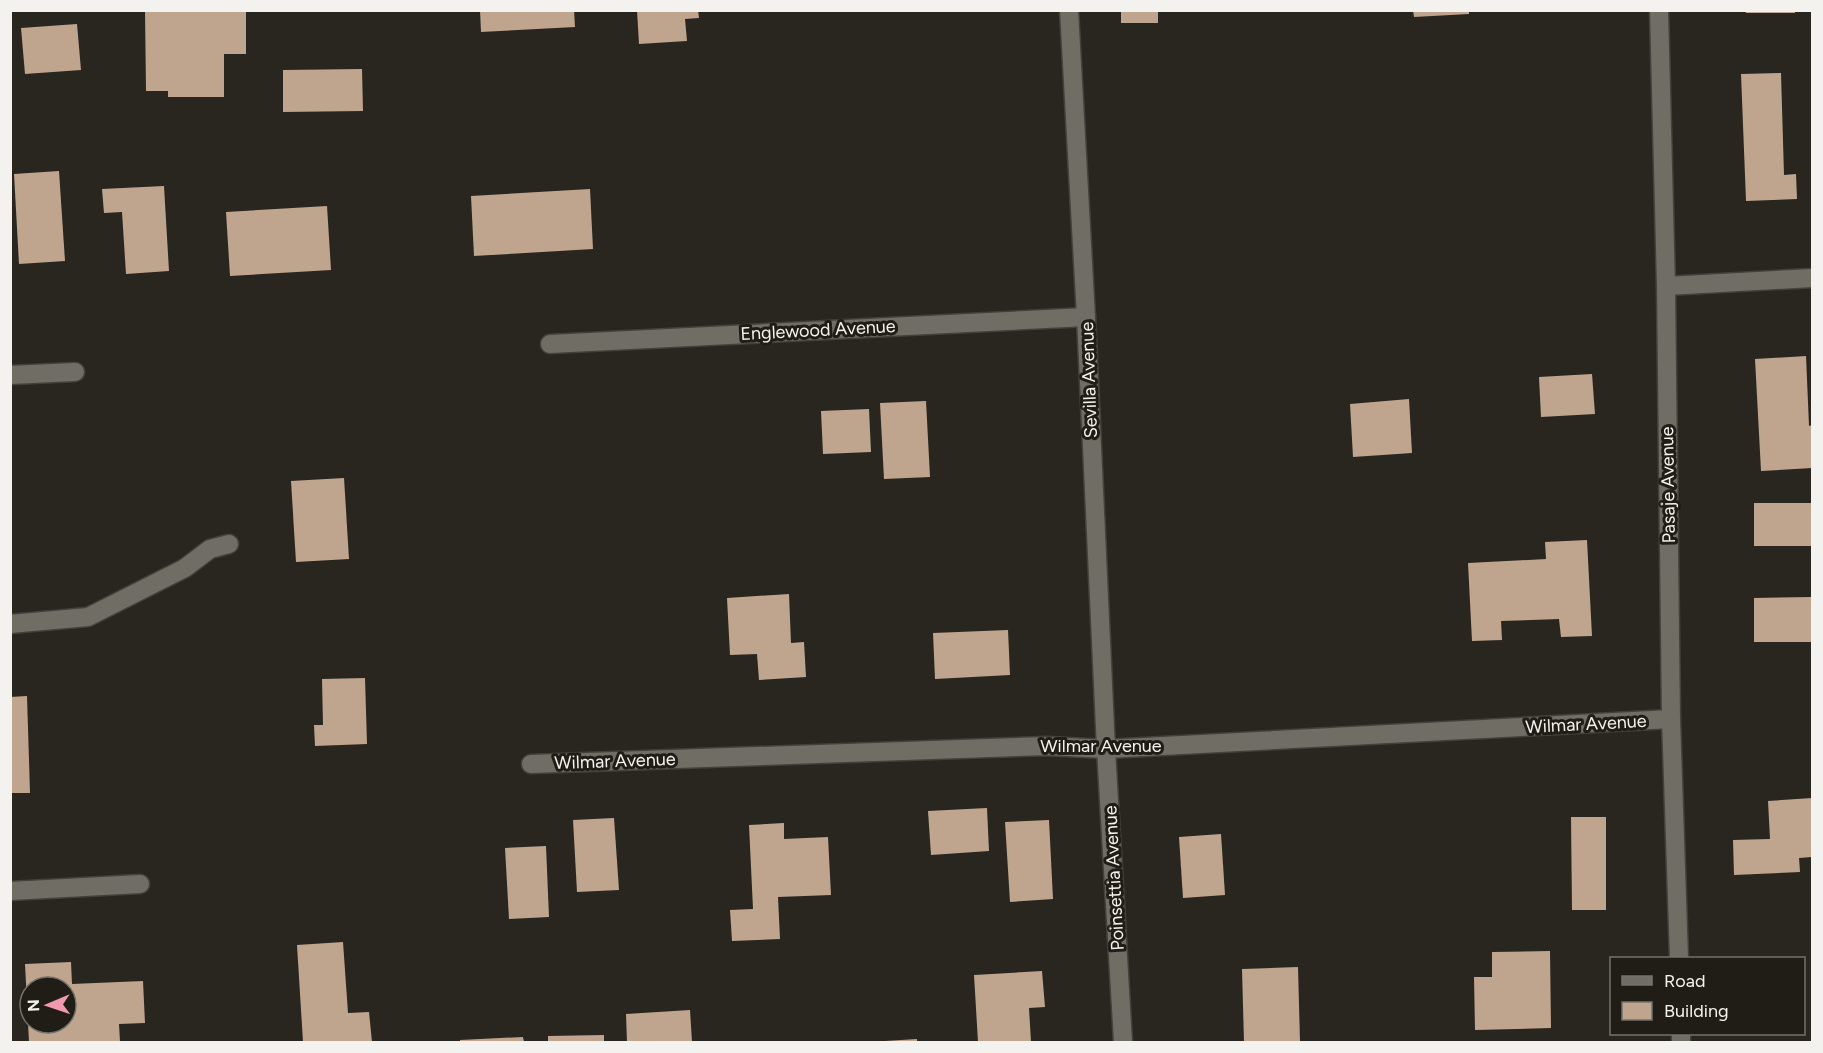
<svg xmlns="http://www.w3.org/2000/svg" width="1823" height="1053" font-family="Figtree,sans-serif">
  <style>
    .building { fill: #c0a58e; fill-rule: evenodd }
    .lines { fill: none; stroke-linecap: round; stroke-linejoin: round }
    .minor-casing { stroke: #43413b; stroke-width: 21 }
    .minor { stroke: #706d65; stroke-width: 18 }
    .labels { text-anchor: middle; stroke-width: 6; stroke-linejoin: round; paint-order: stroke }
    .street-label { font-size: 18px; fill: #f4f2ee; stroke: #1f1d16 }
  </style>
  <rect width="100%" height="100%" fill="#292620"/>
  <g class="building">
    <polygon points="145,10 246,10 246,54 224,54 224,97 168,97 168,91 146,91"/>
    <polygon points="480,10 574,10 575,27 481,32"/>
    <polygon points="637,10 698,10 699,18 685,19 687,41 639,44"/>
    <rect x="1121" y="10" width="37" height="13"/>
    <polygon points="1413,10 1469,10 1469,14 1414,17"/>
    <polygon points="1745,10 1795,10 1795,13 1746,13"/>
    <polygon points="77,24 81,70 25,74 21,28"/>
    <polygon points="362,69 363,111 283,112 283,70"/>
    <polygon points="1781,73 1784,175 1796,174 1797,199 1746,201 1741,74"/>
    <polygon points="59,171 65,261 19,264 14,174"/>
    <polygon points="164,186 169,271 126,274 122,212 104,213 102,189"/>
    <polygon points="590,189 593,249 474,256 471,196"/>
    <polygon points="327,206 331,270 230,276 226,212"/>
    <polygon points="1806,356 1809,426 1812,425 1812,468 1761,471 1755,359"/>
    <polygon points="1592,374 1595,414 1541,417 1539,377"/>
    <polygon points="1409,399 1412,453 1353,457 1350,404"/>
    <polygon points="926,401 930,477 884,479 880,403"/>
    <polygon points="869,409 871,452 823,454 821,411"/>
    <polygon points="344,478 349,559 296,562 291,481"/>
    <rect x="1754" y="503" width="58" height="43"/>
    <polygon points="1587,540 1592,636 1561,637 1559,619 1501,621 1502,640 1472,641 1468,563 1546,559 1545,542"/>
    <polygon points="789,594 791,643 804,642 806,677 759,680 757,654 730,655 727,598"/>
    <polygon points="1812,597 1812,642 1754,642 1754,598"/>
    <polygon points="1008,630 1010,675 935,679 933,633"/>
    <polygon points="365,678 367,744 315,746 314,725 323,725 322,679"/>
    <polygon points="27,696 30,793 10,793 10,697"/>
    <polygon points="1812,798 1812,857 1799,858 1800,872 1734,875 1733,840 1770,839 1768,801"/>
    <polygon points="987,808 989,851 931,855 928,811"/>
    <polygon points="1571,817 1606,817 1606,910 1572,910"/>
    <polygon points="614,818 619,890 577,892 573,820"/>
    <polygon points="1049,820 1053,899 1010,902 1005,822"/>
    <polygon points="784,823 784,839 828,837 831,895 778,897 780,939 732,941 730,910 753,909 749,825"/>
    <polygon points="1221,834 1225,895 1183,898 1179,837"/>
    <polygon points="546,846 549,917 509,919 505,848"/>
    <polygon points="343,942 348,1013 369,1012 372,1042 303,1042 297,945"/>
    <polygon points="1550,951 1551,1028 1475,1030 1474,977 1492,977 1492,952"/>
    <path d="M71 962 72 984 143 981 145 1023 119 1024 120 1042H29L25 964ZM30 987H66V1023H30Z"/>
    <polygon points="1298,967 1300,1042 1244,1042 1242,969"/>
    <polygon points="1042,971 1045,1007 1029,1008 1031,1042 978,1042 974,975"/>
    <polygon points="690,1010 692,1042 627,1042 626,1014"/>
    <polygon points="604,1035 604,1042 548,1042 548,1036"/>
    <polygon points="523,1037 524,1042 460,1042 460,1040"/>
    <polygon points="917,1039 917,1042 885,1042 885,1041"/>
  </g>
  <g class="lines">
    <defs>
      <g id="minor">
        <polyline points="1069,10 1086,317 1106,749 1123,1042"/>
        <polyline points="1659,10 1666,286 1671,719 1679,958"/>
        <polyline points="1666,286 1812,278"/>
        <polyline points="550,344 1086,317"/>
        <polyline points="10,375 75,372"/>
        <polyline points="10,624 88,617 185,568 210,549 229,544"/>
        <polyline points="531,764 1047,746 1106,749 1671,719"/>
        <polyline points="10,891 140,884"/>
        <polyline points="1681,1034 1681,1042"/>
      </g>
    </defs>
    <use href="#minor" class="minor-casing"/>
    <use href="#minor" class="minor"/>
  </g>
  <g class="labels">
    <g class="street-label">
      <text transform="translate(818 330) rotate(-3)" y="6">Englewood Avenue</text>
      <text transform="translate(1089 380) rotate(-92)" y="6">Sevilla Avenue</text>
      <text transform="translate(1668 485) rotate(-91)" y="6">Pasaje Avenue</text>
      <text transform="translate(1586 724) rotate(-3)" y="6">Wilmar Avenue</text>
      <text x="1101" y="752">Wilmar Avenue</text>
      <text transform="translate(615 761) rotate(-2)" y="6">Wilmar Avenue</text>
      <text transform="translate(1114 878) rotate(-93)" y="6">Poinsettia Avenue</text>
    </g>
  </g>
  <rect width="1823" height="1053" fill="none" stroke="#f4f2ee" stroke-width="24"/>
  <rect x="1610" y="957" width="195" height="78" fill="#1f1d16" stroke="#74726c" stroke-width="1.5"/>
  <rect x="1622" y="976" width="30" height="9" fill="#706d65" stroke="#74726c" stroke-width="1.5"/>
  <text x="1664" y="987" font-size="18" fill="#f4f2ee">Road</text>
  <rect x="1622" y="1002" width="30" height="18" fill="#c0a58e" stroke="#74726c" stroke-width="1.5"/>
  <text x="1664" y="1017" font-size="18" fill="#f4f2ee">Building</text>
  <g transform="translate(48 1005) rotate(268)"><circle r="28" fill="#1f1d16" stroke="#74726c" stroke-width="1.5"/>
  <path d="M0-4.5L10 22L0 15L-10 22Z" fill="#f29aad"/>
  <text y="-9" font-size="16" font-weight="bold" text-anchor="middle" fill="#f4f2ee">N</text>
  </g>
</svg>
